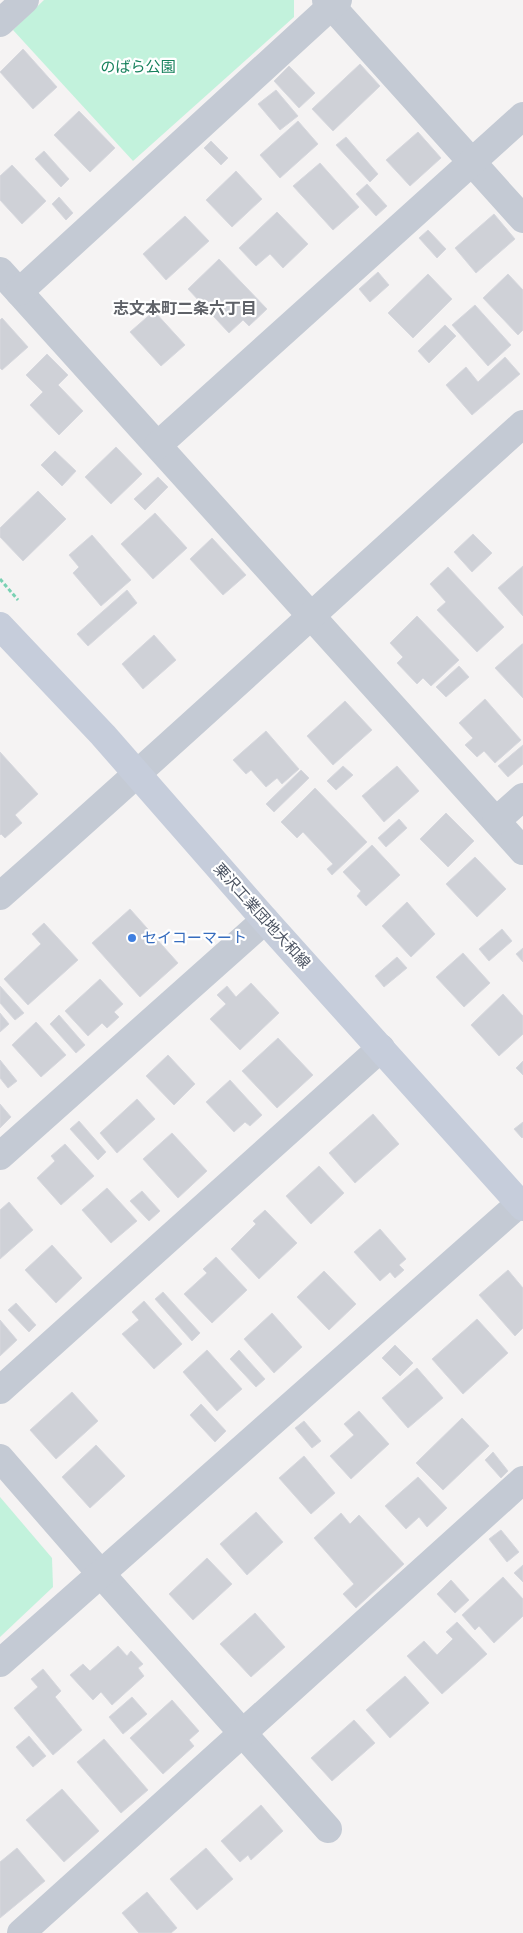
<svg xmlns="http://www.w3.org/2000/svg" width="523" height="1933" font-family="Quicksand,'Noto Sans JP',sans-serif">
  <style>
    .green { fill: #c2f2dc }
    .building { fill: #cfd1d7; stroke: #d7d8de }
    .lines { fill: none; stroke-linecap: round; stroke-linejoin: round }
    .path { stroke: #79d1b3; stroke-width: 3; stroke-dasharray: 4 2.5; stroke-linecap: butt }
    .minor { stroke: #c4cad4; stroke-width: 28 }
    .tertiary { stroke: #c4cad4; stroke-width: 28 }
    .secondary { stroke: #c6cddb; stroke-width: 28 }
    .shop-dot { fill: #3f7fe0; stroke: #fff; stroke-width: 2 }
    .labels { text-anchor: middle; stroke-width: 4.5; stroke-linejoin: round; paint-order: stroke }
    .park-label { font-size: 15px; fill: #16815c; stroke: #fff }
    .street-label { font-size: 15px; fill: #4a5261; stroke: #fff }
    .shop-label { font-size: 15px; fill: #366cbe; stroke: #fff; text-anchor: start }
    .neighbourhood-label { font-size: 16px; font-weight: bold; fill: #5f6268; stroke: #fff }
  </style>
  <rect width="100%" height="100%" fill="#f5f3f3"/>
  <g class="green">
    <polygon points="44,0 294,0 294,17 133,161 13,30"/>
    <polygon points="0,1497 52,1558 53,1587 0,1637"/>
  </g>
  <g class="building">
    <polygon points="23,49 57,87 33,109 0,72"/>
    <polygon points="360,64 380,86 333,131 312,109"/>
    <polygon points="289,66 315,93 299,108 274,81"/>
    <polygon points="276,90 298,116 280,130 258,104"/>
    <polygon points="79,111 115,148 90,172 54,135"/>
    <polygon points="298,121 318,144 280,178 260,155"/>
    <polygon points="418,132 441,158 410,186 386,160"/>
    <polygon points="346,137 378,174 370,182 336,145"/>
    <polygon points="211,141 228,158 221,165 204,148"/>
    <polygon points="44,151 69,179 61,187 35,159"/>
    <polygon points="320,163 359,207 333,230 293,186"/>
    <polygon points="12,165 46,201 22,224 0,200 0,176"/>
    <polygon points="236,171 262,199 232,227 206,200"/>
    <polygon points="367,184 387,206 376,216 356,194"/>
    <polygon points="59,197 73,213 66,220 52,204"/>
    <polygon points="277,212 308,244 283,268 270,254 256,266 239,248"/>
    <polygon points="494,214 515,239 476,273 455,248"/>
    <polygon points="185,216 209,241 166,280 143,254"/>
    <polygon points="428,230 446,249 437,258 419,238"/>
    <polygon points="219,259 267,309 249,326 243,320 229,333 188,289"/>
    <polygon points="378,272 389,285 370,302 359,289"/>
    <polygon points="428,274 452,299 413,338 388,313"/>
    <polygon points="508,274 523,290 523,330 518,335 483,298"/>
    <polygon points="475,305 511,345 488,366 452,325"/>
    <polygon points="154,311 185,345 161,366 130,332"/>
    <polygon points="2,318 28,347 2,370 0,368 0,320"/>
    <polygon points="445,325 456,336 429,363 418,351"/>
    <polygon points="47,354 68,375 58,385 83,411 59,435 30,405 43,392 26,375"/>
    <polygon points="505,357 520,374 472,415 446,385 466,367 478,382"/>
    <polygon points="116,447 142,474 111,504 85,477"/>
    <polygon points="55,451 76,471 62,486 41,465"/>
    <polygon points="158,477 168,487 145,510 134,499"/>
    <polygon points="38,491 66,519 23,561 0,537 0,528"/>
    <polygon points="155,513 187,548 153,579 121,544"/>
    <polygon points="473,534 492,553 472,572 454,552"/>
    <polygon points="92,535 131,580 101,606 73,573 79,567 69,555"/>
    <polygon points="212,538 246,575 223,595 190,559"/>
    <polygon points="523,566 523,616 498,588"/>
    <polygon points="448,567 504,627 477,652 437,610 446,602 430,584"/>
    <polygon points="127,590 137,603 88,646 77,634"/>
    <polygon points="417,616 459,660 431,686 423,678 417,684 397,663 403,657 390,643"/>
    <polygon points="154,635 176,660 143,689 122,664"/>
    <polygon points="522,644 523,644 523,698 495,668"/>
    <polygon points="459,666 469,677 446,697 436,687"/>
    <polygon points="485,699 521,740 495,763 484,751 477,757 465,745 473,738 459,723"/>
    <polygon points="345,701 372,730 333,765 307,736"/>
    <polygon points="266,731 299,769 282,784 277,778 266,787 251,770 246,774 233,760"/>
    <polygon points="523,745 523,764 508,777 498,766"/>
    <polygon points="0,752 38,794 15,815 22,823 5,838 1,834 0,835"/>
    <polygon points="343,766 353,775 336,790 327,781"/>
    <polygon points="397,766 419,791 384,822 362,796"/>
    <polygon points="301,770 309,778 274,812 266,804"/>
    <polygon points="315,788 367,842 332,875 327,869 333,864 303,832 297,838 281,822"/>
    <polygon points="446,813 474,841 448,867 420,839"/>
    <polygon points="399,819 407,828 386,847 378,838"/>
    <polygon points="372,845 400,875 366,906 357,896 361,891 343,872"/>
    <polygon points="475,857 506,889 477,917 446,884"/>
    <polygon points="407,902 435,934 411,957 382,926"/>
    <polygon points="130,909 178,963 140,997 92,943"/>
    <polygon points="44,923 78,960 28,1005 4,979 41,944 32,934"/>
    <polygon points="502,929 512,941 489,961 479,949"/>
    <polygon points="523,948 523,962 516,954"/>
    <polygon points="463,953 490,983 464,1007 436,977"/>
    <polygon points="397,957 407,968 384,987 375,976"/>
    <polygon points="100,979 123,1004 114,1012 119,1017 107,1028 102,1023 88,1036 65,1011"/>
    <polygon points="251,983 279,1013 240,1050 210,1019 226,1004 217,995 227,986 236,997"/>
    <polygon points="0,986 24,1013 15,1020 0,1003"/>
    <polygon points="503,994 523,1016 523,1034 499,1056 471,1025"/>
    <polygon points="0,1013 9,1024 0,1032"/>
    <polygon points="59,1015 85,1045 76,1053 50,1024"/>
    <polygon points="36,1022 66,1055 41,1077 12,1045"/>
    <polygon points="278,1038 313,1075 277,1108 242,1071"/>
    <polygon points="168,1055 195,1084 174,1105 146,1076"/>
    <polygon points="0,1060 17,1081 8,1088 0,1078"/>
    <polygon points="523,1061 523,1075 516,1068"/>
    <polygon points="230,1080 262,1115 250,1126 245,1122 234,1132 206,1102"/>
    <polygon points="137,1099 155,1119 117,1153 100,1133"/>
    <polygon points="0,1104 11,1117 0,1128"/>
    <polygon points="373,1114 399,1144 355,1183 329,1153"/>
    <polygon points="79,1121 106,1152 98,1160 70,1129"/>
    <polygon points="523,1122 523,1137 522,1138 514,1129"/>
    <polygon points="172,1133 207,1171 178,1198 143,1159"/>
    <polygon points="65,1144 94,1176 61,1205 37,1178 55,1161 51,1156"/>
    <polygon points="319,1166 344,1193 311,1224 286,1196"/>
    <polygon points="107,1188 137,1221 111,1243 82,1210"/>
    <polygon points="142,1191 160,1211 149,1221 130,1201"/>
    <polygon points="9,1202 33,1230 0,1259 0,1210"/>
    <polygon points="265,1210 297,1243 259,1279 231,1249 256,1224 253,1221"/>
    <polygon points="380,1229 406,1259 399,1265 404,1270 395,1278 390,1272 380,1281 354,1252"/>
    <polygon points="52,1245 82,1278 56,1303 25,1270"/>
    <polygon points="216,1257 247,1290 212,1323 184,1294 207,1273 203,1269"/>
    <polygon points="508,1270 523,1288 523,1328 515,1336 479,1295"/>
    <polygon points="324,1271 356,1304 329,1330 297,1297"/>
    <polygon points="163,1292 200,1333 192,1341 155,1299"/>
    <polygon points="144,1301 182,1344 154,1369 122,1334 139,1320 132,1312"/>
    <polygon points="16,1303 36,1325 29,1332 8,1310"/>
    <polygon points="272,1313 302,1347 274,1373 244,1339"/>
    <polygon points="477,1319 508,1353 463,1394 432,1359"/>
    <polygon points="0,1320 17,1340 0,1356"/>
    <polygon points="395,1345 413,1363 400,1376 382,1358"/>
    <polygon points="207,1350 242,1389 217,1411 183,1372"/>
    <polygon points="239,1350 265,1379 256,1387 230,1359"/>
    <polygon points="417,1368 443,1398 408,1428 382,1398"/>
    <polygon points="72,1392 98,1421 56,1459 30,1430"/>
    <polygon points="201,1404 226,1431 215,1442 190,1415"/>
    <polygon points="359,1411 389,1444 351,1479 330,1456 354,1435 344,1424"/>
    <polygon points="462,1418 489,1446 443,1490 416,1463"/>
    <polygon points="304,1421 321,1441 312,1448 295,1428"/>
    <polygon points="96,1445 125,1476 90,1508 62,1477"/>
    <polygon points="493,1452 508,1471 501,1478 485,1460"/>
    <polygon points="304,1456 335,1493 311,1514 279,1478"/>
    <polygon points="418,1477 447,1508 427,1527 419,1517 406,1529 385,1506"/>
    <polygon points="256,1512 283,1542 247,1575 220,1544"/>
    <polygon points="341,1513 350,1524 359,1515 404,1564 356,1608 343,1594 354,1584 314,1538"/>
    <polygon points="501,1530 519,1552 507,1562 489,1539"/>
    <polygon points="207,1558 232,1584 193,1620 169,1594"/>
    <polygon points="523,1565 523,1582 514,1573"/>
    <polygon points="503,1577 523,1599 523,1616 494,1643 479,1626 475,1630 462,1615"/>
    <polygon points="451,1580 469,1600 455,1613 437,1594"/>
    <polygon points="255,1613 285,1647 251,1677 220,1644"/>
    <polygon points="457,1622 487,1654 442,1694 407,1656 424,1641 437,1655 453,1639 446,1632"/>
    <polygon points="118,1646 127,1656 131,1651 143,1664 138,1668 144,1676 112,1705 101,1692 93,1700 70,1675 83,1664 90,1671"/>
    <polygon points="43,1669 61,1691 55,1697 82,1730 53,1755 14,1708 38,1687 31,1679"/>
    <polygon points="405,1676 429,1703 390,1738 366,1710"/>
    <polygon points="132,1697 147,1714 123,1734 109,1717"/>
    <polygon points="172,1700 199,1731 189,1740 194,1746 163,1774 130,1738"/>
    <polygon points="354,1720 375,1743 332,1781 311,1758"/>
    <polygon points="29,1736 46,1756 33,1767 16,1747"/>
    <polygon points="104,1739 148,1790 121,1813 77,1762"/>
    <polygon points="62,1789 99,1831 64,1862 26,1820"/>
    <polygon points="261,1805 283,1831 251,1860 248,1855 240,1862 221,1841"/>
    <polygon points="17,1848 45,1881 0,1918 0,1862"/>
    <polygon points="206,1848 233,1879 197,1910 170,1879"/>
    <polygon points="147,1892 177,1928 171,1933 139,1933 122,1913"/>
  </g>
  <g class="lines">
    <polyline class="path" points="0,579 18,600"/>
    <g class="minor">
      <polyline points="326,0 523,219"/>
      <polyline points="0,23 25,0"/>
      <polyline points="0,271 523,851"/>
      <polyline points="19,292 338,0"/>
      <polyline points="158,445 523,116"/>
      <polyline points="496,821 523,797"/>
      <polyline points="0,1156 265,920"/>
      <polyline points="0,1390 381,1048"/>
      <polyline points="0,1458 101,1574 328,1829"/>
      <polyline points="0,1663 520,1203"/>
      <polyline points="21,1933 523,1480"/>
    </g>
    <path class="tertiary" d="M0 896C176 741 348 581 523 424"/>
    <polyline class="secondary" points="0,626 103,735 265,920 523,1207"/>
  </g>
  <circle class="shop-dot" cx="132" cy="938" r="5"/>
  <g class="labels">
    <g class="park-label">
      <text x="138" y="72">のばら公園</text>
    </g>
    <g class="street-label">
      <text transform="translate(262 916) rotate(48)" y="5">栗沢工業団地大和線</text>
    </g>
    <g class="shop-label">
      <text x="142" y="943">セイコーマート</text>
    </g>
    <g class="neighbourhood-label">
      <text x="185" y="314">志文本町二条六丁目</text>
    </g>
  </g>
</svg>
